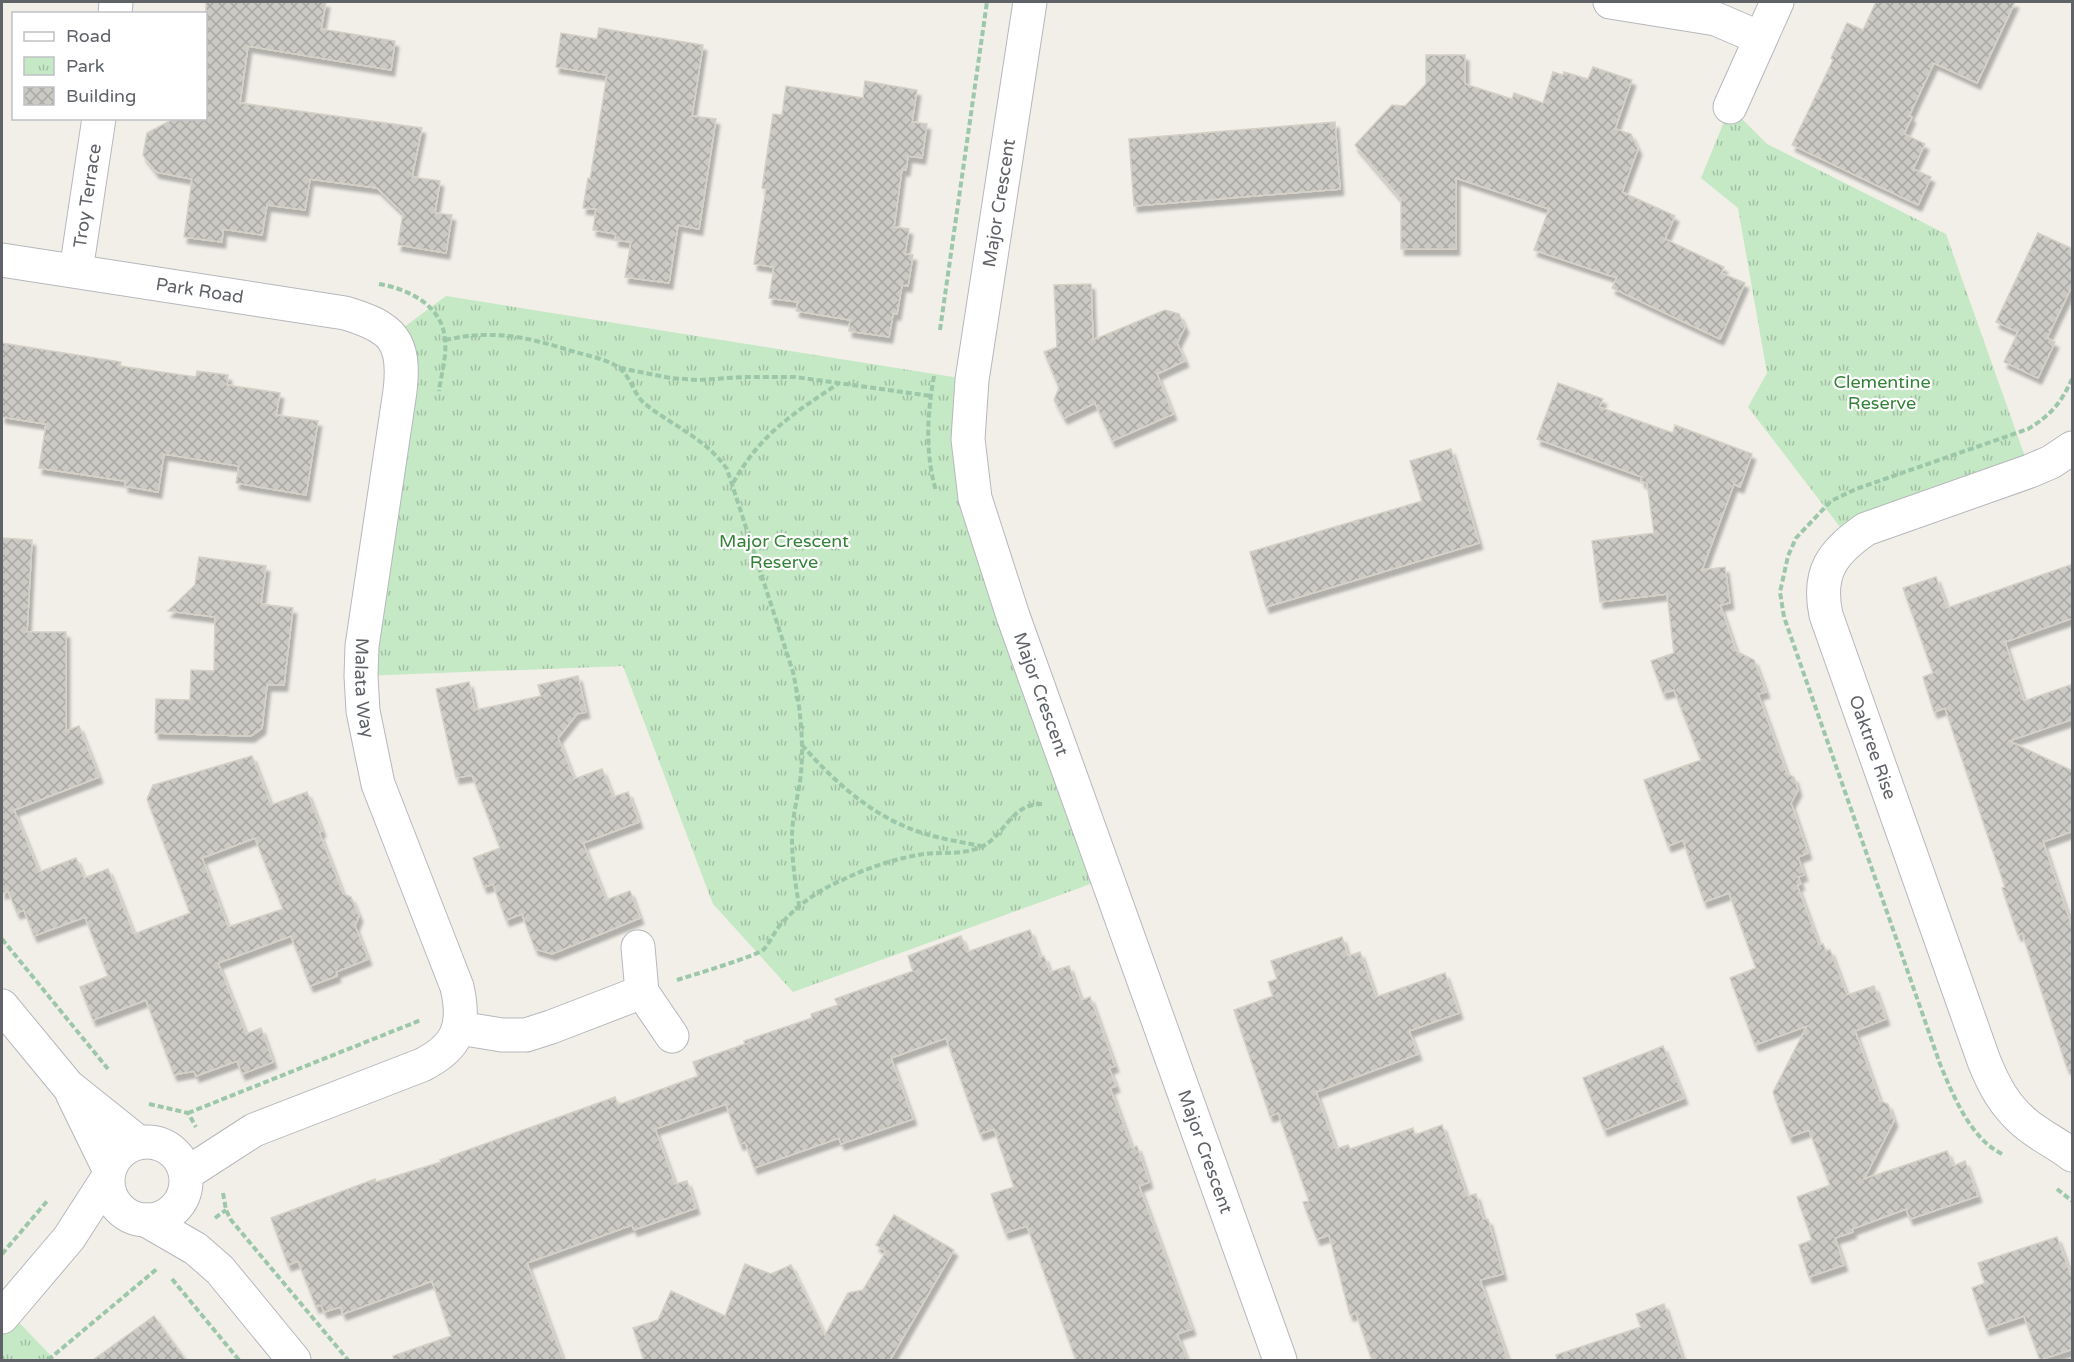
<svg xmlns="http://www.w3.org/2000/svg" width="2074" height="1362" font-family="'Varela Round',sans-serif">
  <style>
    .park { fill: url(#park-tufts) }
    .building { fill: url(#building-cross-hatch); stroke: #d6d1c6; stroke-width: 1.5; fill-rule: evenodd; filter: url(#shadow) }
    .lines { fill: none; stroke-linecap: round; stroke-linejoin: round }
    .minor-casing { stroke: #b5b8bc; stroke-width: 35 }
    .path { stroke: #9cc7a9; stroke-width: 4; stroke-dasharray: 6 3; stroke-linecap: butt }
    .minor { stroke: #fff; stroke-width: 33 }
    .labels { text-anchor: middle; stroke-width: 4.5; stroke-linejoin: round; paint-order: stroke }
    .street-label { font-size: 18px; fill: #5f6368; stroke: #fff }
    .park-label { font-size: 18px; fill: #348238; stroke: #fff }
  </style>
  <defs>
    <pattern id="park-tufts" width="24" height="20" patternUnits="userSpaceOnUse" patternTransform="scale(1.5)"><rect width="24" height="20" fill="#c5e8c5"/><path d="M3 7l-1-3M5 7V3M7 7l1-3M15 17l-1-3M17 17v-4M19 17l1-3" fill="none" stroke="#a3c0a4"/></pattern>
    <pattern id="building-cross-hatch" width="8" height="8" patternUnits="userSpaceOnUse" patternTransform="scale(1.5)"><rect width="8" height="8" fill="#cccac5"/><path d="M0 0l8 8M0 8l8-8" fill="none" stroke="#a9a8a4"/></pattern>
    <filter id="shadow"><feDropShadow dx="3.5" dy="6" stdDeviation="1.5" flood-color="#0004"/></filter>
  </defs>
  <rect width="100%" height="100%" fill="#f1efe8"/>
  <g class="park">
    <polygon points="1730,107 1767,144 1946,234 2030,471 1850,540 1748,407 1767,373 1738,208 1701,178"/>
    <polygon points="446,296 972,380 968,439 1107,878 793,992 713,904 623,666 361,676 392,336"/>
    <polygon points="7,1310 55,1360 2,1360 2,1317"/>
  </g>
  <g class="building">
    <polygon points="206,2 326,2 321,29 395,41 391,70 248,46 240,103 422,128 412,177 440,181 435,213 452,215 446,253 398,245 403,213 377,188 310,179 305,210 267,205 262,235 223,229 222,242 184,237 192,179 156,172 143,155 147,133 175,118 206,118"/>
    <polygon points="1876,2 2015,2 1977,83 1934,63 1909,116 1912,117 1904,134 1925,144 1913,169 1931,177 1918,205 1792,145 1833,60 1831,58 1847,23 1863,30"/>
    <polygon points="599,28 703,45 692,116 716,119 699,229 678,225 669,283 625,277 631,242 615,240 616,234 593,230 596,209 583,208 588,178 590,179 607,75 556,67 561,33 597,39"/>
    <polygon points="1426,55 1465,55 1465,84 1512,99 1514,93 1543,103 1553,72 1563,75 1564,72 1588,79 1593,67 1632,80 1615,129 1631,134 1638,149 1622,192 1675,216 1665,239 1724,267 1721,273 1745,283 1720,339 1612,288 1617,278 1534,250 1549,209 1456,178 1456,249 1401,249 1401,199 1355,145 1392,105 1405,106 1426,84"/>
    <polygon points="865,81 917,90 912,122 927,124 922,158 908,156 906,170 902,169 894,227 909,229 905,254 913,255 908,286 902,285 897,314 893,314 889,337 849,331 850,320 796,311 798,302 769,298 774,267 754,264 766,189 762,188 773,114 782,115 786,86 863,98"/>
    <polygon points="1335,122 1340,189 1134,206 1129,139"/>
    <polygon points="2038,233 2073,249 2073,284 2047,338 2055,342 2038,378 2004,362 2018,332 1996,322"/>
    <polygon points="1091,284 1093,340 1165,310 1179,314 1185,327 1177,343 1185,361 1157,374 1173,414 1112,441 1095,403 1064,418 1054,400 1059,388 1044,352 1057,347 1054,285"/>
    <polygon points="2,343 121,362 120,366 196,377 197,371 228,375 227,385 280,393 276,415 318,421 306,495 236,483 239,466 164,454 158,492 125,486 125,481 39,468 46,424 2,417"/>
    <polygon points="1558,383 1603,399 1599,407 1673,433 1675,425 1752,454 1740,487 1734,484 1702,570 1725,567 1730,603 1720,605 1736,651 1754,660 1766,692 1758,694 1787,774 1794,777 1798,790 1791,803 1808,853 1798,857 1804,875 1798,877 1801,884 1797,885 1819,945 1823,944 1826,951 1830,950 1847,995 1874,986 1886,1019 1855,1031 1880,1101 1888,1104 1894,1121 1864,1179 1947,1151 1953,1166 1965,1161 1978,1196 1910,1219 1906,1209 1852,1229 1853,1232 1835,1238 1844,1265 1809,1277 1799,1245 1812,1240 1797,1197 1830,1185 1809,1130 1789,1137 1773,1092 1807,1026 1755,1045 1730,978 1756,968 1729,893 1704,902 1683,840 1668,846 1644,780 1701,760 1674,690 1663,693 1651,661 1674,653 1667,594 1600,602 1592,541 1654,533 1647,483 1641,481 1642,477 1537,439"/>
    <polygon points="1451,449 1479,543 1266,607 1250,552 1422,501 1410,461"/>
    <path d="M2 538 32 540 27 632H66V731L79 726 99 777 14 810 39 872 76 858 84 878 108 869 134 934 190 913 147 799 153 785 252 756 271 805 307 792 322 831 319 832 343 894 351 897 359 916 355 926 368 959 336 972 337 976 310 986 291 936 218 963 246 1034 261 1028 273 1062 242 1074 237 1061 196 1076 194 1071 174 1075 146 1000 93 1020 80 987 108 976 85 917 34 936 24 910 17 913 8 891 2 893ZM255 838 283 909 228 927 202 858Z"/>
    <polygon points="199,557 266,566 261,604 293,608 284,685 267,685 262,728 251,736 155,733 156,699 190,700 191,670 214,671 215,617 168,611 195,585"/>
    <polygon points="2073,564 2073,618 2005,642 2024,701 2073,684 2073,719 2009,741 2073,771 2073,831 2043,842 2073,930 2073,1067 2067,1068 2022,933 2018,935 2002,888 2005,887 1945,708 1934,712 1923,677 1933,673 1903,588 1936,577 1947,608"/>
    <polygon points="578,676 586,712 577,714 558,738 574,779 602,769 613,797 628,792 639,822 583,843 606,900 630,891 640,918 552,954 535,949 522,914 506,920 493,884 484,887 473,858 500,848 472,775 456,778 436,689 469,682 475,710 541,696 538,685"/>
    <polygon points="1030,930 1040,958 1044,956 1050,972 1069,966 1081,1000 1090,997 1115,1066 1109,1068 1116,1086 1110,1088 1132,1148 1137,1146 1149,1182 1139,1186 1192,1329 1177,1334 1187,1360 1076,1360 1027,1226 1005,1233 991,1194 1014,1187 994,1129 980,1134 946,1038 891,1058 913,1119 841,1144 839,1138 754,1168 745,1142 740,1144 726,1104 655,1129 675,1184 687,1181 696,1208 634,1230 632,1225 527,1263 563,1360 394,1360 393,1356 451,1336 432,1281 343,1314 340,1307 324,1312 321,1305 316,1307 298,1261 288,1265 271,1218 375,1179 376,1182 441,1162 440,1160 615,1097 618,1105 698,1076 693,1062 745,1044 744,1041 812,1018 811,1014 838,1005 835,999 913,971 908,956 961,936 967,952"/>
    <polygon points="1342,937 1348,956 1360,952 1376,997 1445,973 1459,1013 1409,1031 1418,1054 1316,1092 1336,1149 1348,1145 1350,1149 1413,1128 1415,1135 1442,1125 1467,1196 1476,1194 1483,1219 1488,1219 1503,1274 1480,1280 1508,1360 1372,1360 1356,1313 1350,1315 1329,1235 1317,1239 1303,1202 1309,1201 1278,1113 1270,1116 1234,1010 1273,996 1268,982 1277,979 1271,961"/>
    <polygon points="1663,1046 1684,1098 1604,1130 1583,1078"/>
    <polygon points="894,1215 954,1250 890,1360 644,1360 633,1328 658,1320 671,1291 725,1316 745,1264 771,1274 791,1265 825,1335 848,1293 863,1290 886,1251 876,1245"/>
    <polygon points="2057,1237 2073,1281 2073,1349 2040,1360 2024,1316 1986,1329 1972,1288 1985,1283 1978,1263"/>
    <polygon points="1664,1304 1683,1360 1557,1360 1556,1355 1641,1327 1636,1314"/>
    <polygon points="154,1316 186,1360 93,1360"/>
  </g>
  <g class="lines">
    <defs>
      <g id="minor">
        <path id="s1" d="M1030 2 972 380 968 439 975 498 1013 616 1280 1360"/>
        <polyline points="1610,2 1716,19 1760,38"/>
        <polyline points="115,14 116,2"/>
        <polyline points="1730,107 1777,2"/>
        <path id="s2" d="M2 260 345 313C392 327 406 340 400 391L362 646 361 676 363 711 378 784 457 987C466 1026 458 1047 422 1065L254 1130 186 1174"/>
        <path id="s3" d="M76 271 99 118"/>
        <path id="s4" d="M2072 448 2051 462 2030 471 1866 529C1832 552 1817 573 1826 615L1984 1061C1994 1086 2005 1106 2025 1123 2039 1135 2058 1144 2072 1155"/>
        <polyline points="638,947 642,992 672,1036"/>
        <polyline points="2,1006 68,1086 138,1142"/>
        <polyline points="459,1028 502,1035 526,1035 551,1027 642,992"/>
        <polyline points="72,1093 109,1169"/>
        <circle cx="147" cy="1181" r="39"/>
        <polyline points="146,1220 196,1249 220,1270 294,1360"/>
        <polyline points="2,1317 69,1238 107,1179"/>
      </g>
    </defs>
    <use href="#minor" class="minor-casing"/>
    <g class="path">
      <path d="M379 284C409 289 443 306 445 340 447 356 441 375 439 391"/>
      <polyline points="940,330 987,2"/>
      <path d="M445 340C495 329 527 337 575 352 589 356 606 359 618 367 631 376 633 394 645 404 673 426 705 438 727 469L793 672C800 705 804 739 801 773 799 794 792 815 792 837 792 860 795 882 799 905"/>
      <polyline points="620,368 670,378 698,380 744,377 795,377 931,396"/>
      <path d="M934 376C927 415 925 453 936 491"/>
      <path d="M733 483C762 432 792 415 839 383"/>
      <path d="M802 745C830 777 864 809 904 826 928 837 956 841 981 846"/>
      <polyline points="2,939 108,1069"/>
      <path d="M677 980C690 976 756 956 763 950 770 943 774 932 781 924 798 905 817 891 840 881 865 869 890 860 918 855 938 851 961 856 981 847 1005 836 1011 803 1042 804"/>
      <polyline points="149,1104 188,1113 196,1127"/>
      <polyline points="188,1113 421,1020"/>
      <path d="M2002 1154C1970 1138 1953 1095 1940 1064L1784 617 1780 592 1788 556 1796 538 1831 501 1856 489 2028 429C2051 415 2061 403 2072 379"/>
      <polyline points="2057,1189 2072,1201"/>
      <polyline points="223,1193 226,1210 231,1220 348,1360"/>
      <polyline points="215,1218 226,1210"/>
      <polyline points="2,1254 48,1200"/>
      <polyline points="172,1279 239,1360"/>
      <polyline points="48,1360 158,1268"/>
    </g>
    <use href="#minor" class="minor"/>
  </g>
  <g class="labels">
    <g class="street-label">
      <text dy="6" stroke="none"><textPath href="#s3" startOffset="76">Troy Terrace</textPath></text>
      <text transform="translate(999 203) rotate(-81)" y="6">Major Crescent</text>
      <text dy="6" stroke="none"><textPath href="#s2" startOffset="200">Park Road</textPath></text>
      <text dy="6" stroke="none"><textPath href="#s2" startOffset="756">Malata Way</textPath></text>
      <text dy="6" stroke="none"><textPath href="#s1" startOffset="708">Major Crescent</textPath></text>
      <text dy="6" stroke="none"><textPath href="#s4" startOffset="465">Oaktree Rise</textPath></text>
      <text dy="6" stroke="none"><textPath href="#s1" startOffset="1194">Major Crescent</textPath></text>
    </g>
    <g class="park-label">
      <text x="1882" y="388">Clementine<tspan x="1882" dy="21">Reserve</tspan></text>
      <text x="784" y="547">Major Crescent<tspan x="784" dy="21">Reserve</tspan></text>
    </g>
  </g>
  <rect width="2074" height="1362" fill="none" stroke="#5f6368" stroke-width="6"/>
  <rect x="12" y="12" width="195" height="108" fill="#ffffff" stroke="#bfc1c3" stroke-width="1.5"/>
  <rect x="24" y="32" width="30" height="9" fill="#ffffff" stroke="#bfc1c3" stroke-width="1.5"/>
  <text x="66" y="42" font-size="18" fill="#5f6368">Road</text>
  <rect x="24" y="57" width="30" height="18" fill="url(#park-tufts)" stroke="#bfc1c3" stroke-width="1.5"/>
  <text x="66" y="72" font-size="18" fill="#5f6368">Park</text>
  <rect x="24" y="87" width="30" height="18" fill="url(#building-cross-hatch)" stroke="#bfc1c3" stroke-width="1.5"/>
  <text x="66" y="102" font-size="18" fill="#5f6368">Building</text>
</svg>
